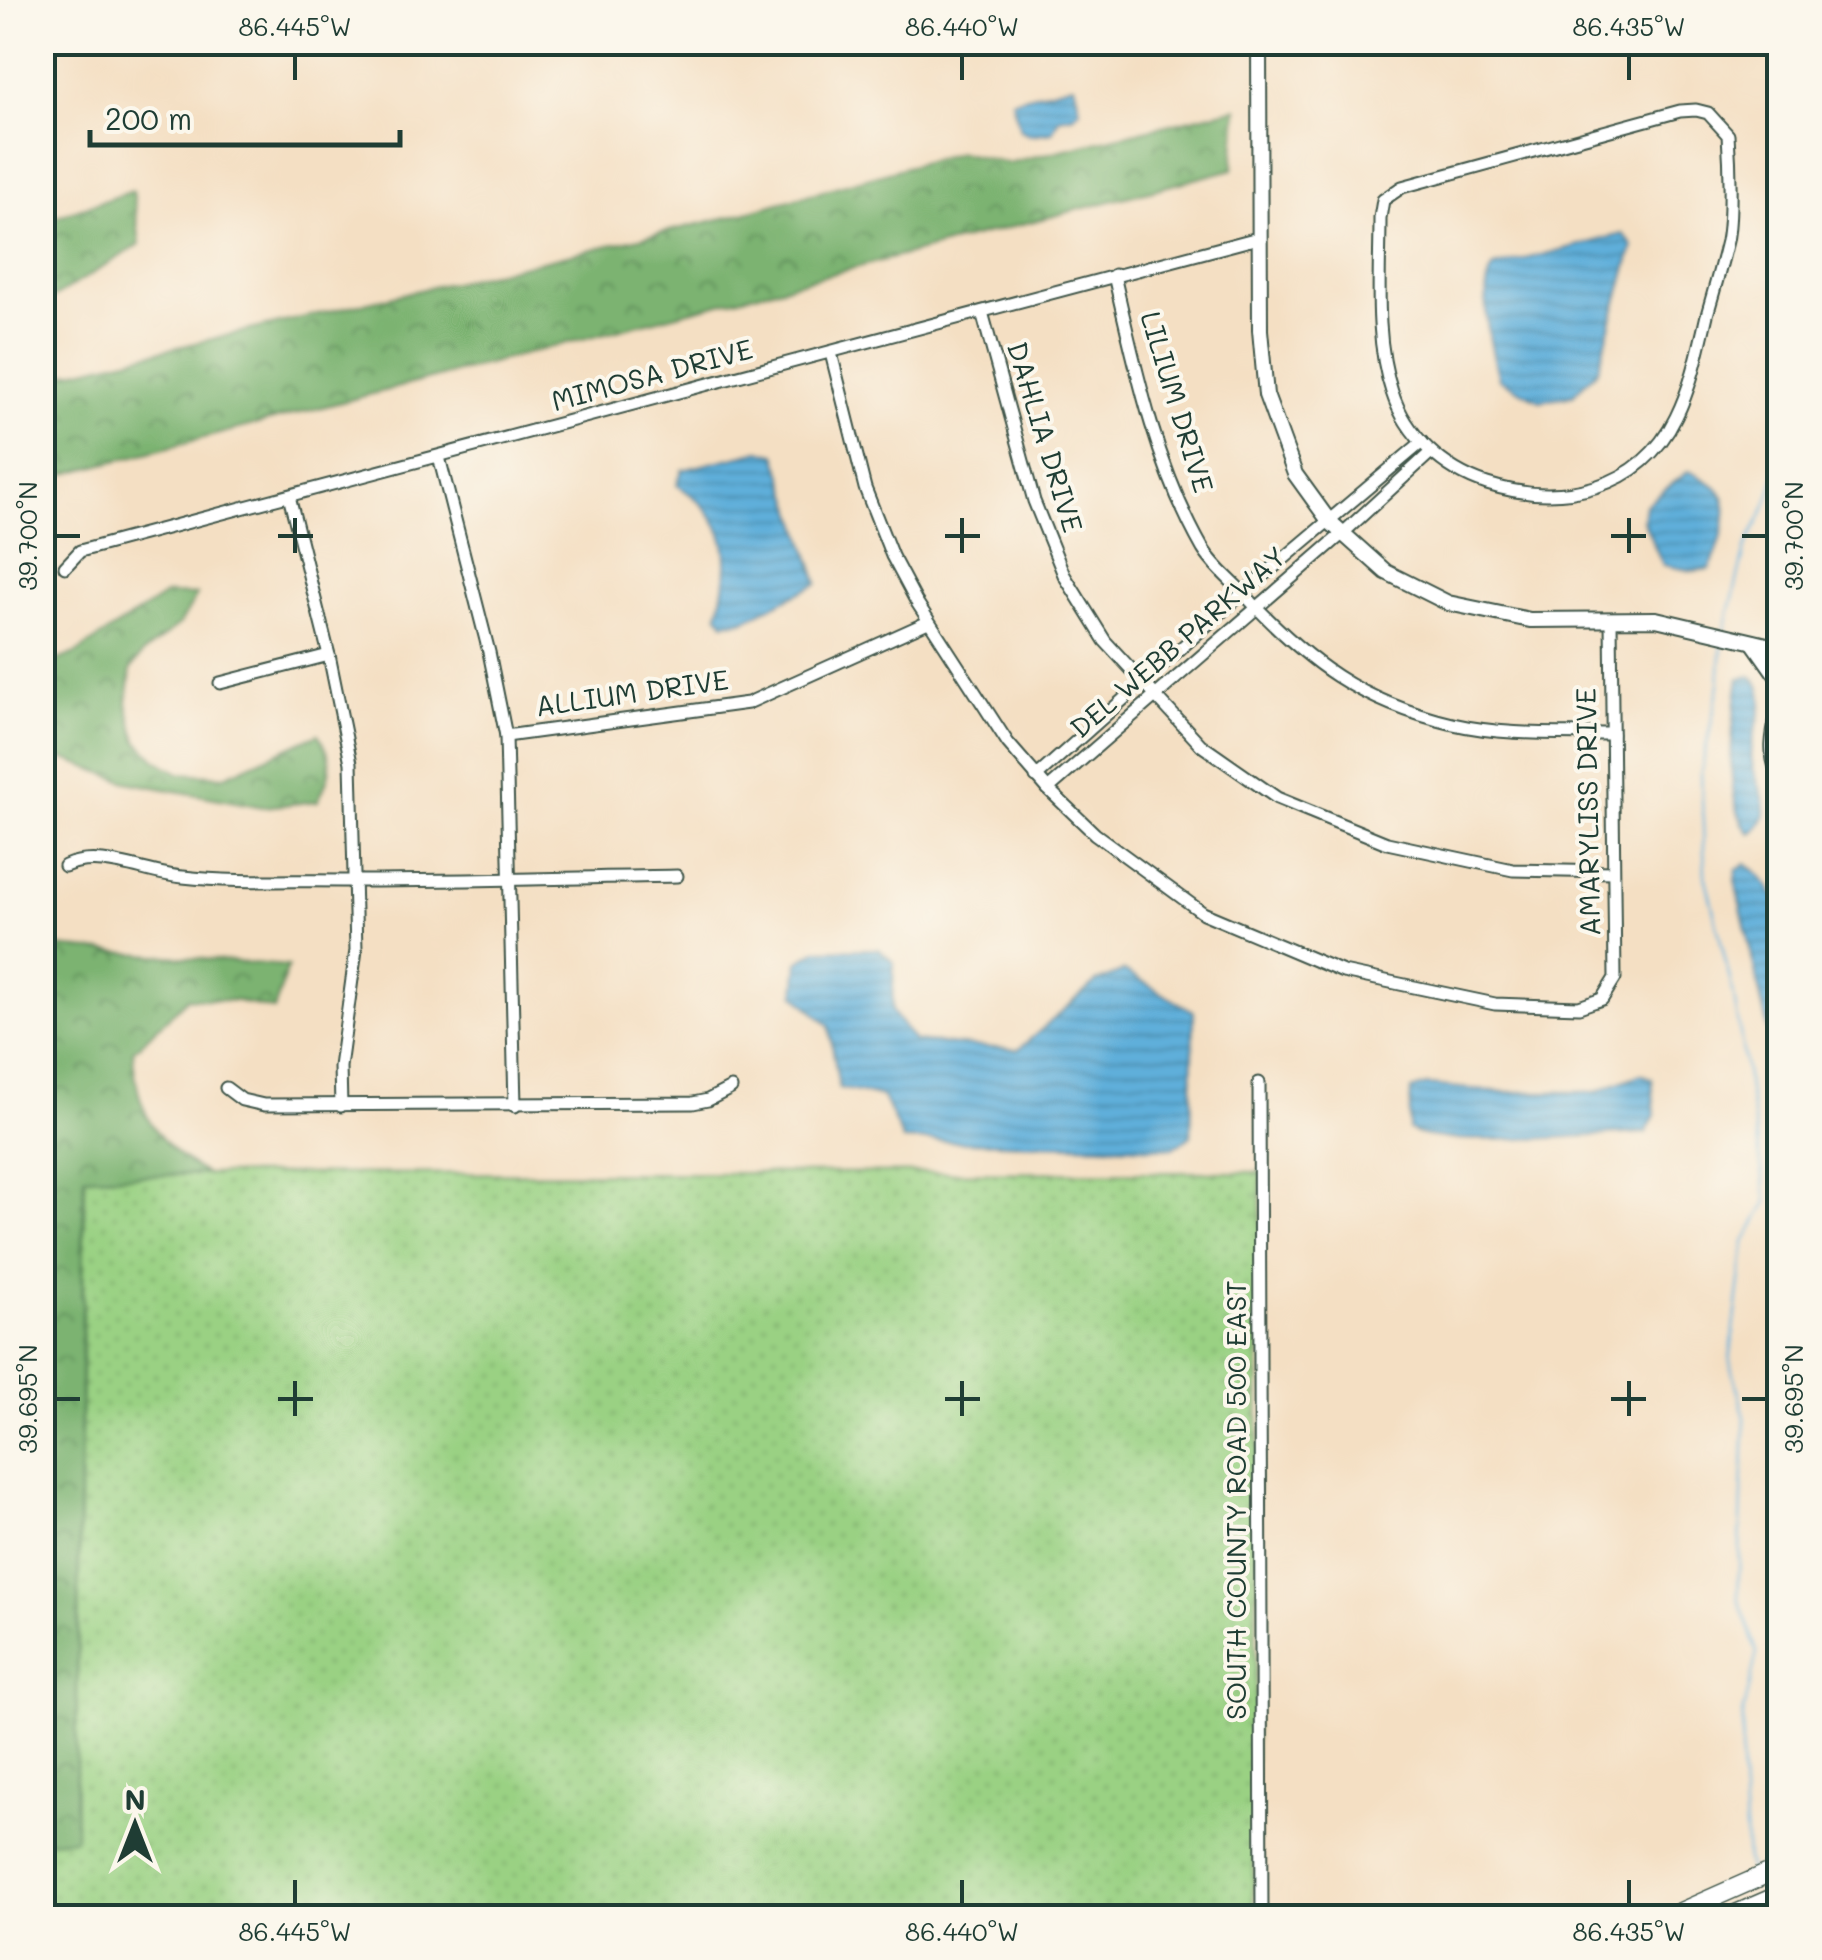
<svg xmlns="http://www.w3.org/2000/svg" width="1822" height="1960" font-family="Mali,sans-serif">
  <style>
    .grass { fill: url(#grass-dots); stroke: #5c875c; stroke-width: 2.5 }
    .forest { fill: url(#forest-crowns); stroke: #4d7852; stroke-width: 2.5 }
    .water { fill: url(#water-rules); stroke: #3f7687; stroke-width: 2.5 }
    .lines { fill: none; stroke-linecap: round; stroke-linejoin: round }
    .stream { stroke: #5fafda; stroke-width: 2.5 }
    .minor-casing { stroke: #3f5549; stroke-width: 15 }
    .tertiary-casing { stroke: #3f5549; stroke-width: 18 }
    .primary-casing { stroke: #3f5549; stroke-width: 21 }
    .minor { stroke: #fff; stroke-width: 11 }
    .tertiary { stroke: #fff; stroke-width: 14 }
    .primary { stroke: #fff; stroke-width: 18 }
    .ticks { fill: none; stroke: #1f3d34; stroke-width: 4 }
    .labels { text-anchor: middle; stroke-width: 8; stroke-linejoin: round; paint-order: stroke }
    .street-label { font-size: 28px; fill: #1f3d34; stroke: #fbf7ec }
    .neatline { fill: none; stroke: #1f3d34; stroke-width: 4 }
    .ticks-label { font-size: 25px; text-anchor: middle; fill: #1f3d34 }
  </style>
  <defs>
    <pattern id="grass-dots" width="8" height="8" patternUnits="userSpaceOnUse" patternTransform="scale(2.5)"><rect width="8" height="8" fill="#9ad183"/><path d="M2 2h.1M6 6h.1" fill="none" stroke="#84b472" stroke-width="1.8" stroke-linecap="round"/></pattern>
    <pattern id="forest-crowns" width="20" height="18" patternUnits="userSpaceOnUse" patternTransform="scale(2.5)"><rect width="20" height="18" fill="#7bb371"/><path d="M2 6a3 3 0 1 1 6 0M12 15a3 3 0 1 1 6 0" fill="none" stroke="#64935e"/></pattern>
    <pattern id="water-rules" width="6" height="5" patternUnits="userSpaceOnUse" patternTransform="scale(2.5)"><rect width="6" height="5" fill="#5fafda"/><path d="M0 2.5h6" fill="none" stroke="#4e90b2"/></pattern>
  </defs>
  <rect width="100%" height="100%" fill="#fbf7ec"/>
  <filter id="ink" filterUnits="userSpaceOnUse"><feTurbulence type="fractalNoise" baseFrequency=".01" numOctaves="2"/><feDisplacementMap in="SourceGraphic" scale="20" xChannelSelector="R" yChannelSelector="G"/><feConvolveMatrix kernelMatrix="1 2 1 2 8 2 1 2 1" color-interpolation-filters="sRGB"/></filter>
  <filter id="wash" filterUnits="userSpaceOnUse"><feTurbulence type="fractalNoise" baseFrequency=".0048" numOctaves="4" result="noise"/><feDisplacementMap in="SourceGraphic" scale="40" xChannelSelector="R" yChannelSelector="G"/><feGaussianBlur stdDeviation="2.25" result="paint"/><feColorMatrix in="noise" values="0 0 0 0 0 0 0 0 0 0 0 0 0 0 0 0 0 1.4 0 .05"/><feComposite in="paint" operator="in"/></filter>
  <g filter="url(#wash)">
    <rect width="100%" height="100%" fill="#f4dfc3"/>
    <polygon class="grass" points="1261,1172 1253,1917 43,1918 43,1841 75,1838 85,1177 206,1174"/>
    <g class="forest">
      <polygon points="1237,108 1233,169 43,480 43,379 733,216 959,152 1008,163"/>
      <polygon points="133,191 140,244 43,304 43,221"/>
      <path d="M167 594 197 595 180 624 142 654 131 669 127 704 137 741 156 760 179 773 225 776 318 734C336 760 331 775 318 801L263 807 127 782 65 759 43 757V659L51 663 76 653Z"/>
      <path d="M43 946 288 966 274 1010 238 1001 188 998 133 1051C135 1109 155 1145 206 1174L84 1177 75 1839 43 1841Z"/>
    </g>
    <g class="water">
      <polygon points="1074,84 1080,109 1074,115 1059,118 1052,132 1029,135 1020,130 1012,100"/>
      <path d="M1623 234 1633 246 1598 369 1573 395 1540 401 1499 379C1491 350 1477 292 1494 267Z"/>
      <path d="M760 451 776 454 818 583 742 621 724 623 718 614C734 558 730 518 677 485L682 470Z"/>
      <path d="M1689 471C1721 487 1731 494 1723 531 1720 545 1716 557 1709 569L1693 571 1663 565 1643 520 1645 505Z"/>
      <path d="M1751 676C1772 692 1757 719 1753 741 1746 772 1764 785 1765 809 1766 821 1758 828 1750 834 1721 799 1733 721 1739 678Z"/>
      <polygon points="1746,863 1760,875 1779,903 1780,1036 1776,1040 1768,1030 1735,880 1737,869"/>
      <polygon points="879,949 894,963 892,1011 914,1041 1018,1050 1096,982 1124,971 1194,1012 1191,1136 1173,1148 903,1140 883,1097 839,1088 829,1026 795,994 798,962 817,950"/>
      <path d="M1641 1074 1652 1079 1655 1115 1646 1133C1604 1134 1435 1149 1409 1130L1411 1090 1427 1085 1504 1092H1595Z"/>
    </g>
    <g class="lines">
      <g class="stream">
        <polyline points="1725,630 1745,549 1766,506 1780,461"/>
        <polyline points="1722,643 1719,685 1701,772 1705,875 1734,996 1767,1202 1745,1242 1730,1360 1745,1418 1738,1597 1757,1652 1743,1716 1741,1760 1747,1862 1751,1872"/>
        <polyline points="1765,1911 1767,1918"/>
      </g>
    </g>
  </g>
  <g filter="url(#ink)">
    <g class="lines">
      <defs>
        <g id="minor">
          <path d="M1696 110 1708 113 1728 135C1730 162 1732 215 1727 241 1721 266 1714 291 1707 315 1699 349 1692 385 1676 417 1640 491 1560 507 1487 484 1444 470 1406 436 1392 392 1374 339 1380 274 1380 218L1383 200 1402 187 1680 111Z"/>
          <path d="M1114 275C1135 367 1156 467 1203 549 1214 567 1230 579 1244 594 1307 662 1360 702 1453 724 1504 736 1560 733 1612 734"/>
          <polyline points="982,312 1034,501 1064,575 1105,641 1201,745 1277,798 1387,843 1513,870 1613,872"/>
          <polyline points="831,353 865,488 892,556 916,601 1008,743 1048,789 1095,834 1203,913 1343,972 1495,1004 1579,1007 1602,999 1615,978 1611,620"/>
          <polyline points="439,457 489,652 506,736 515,1106"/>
          <polyline points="289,496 329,655 351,763 356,950 340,1067 341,1106"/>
          <polyline points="65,567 80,551 1258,238"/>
          <polyline points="220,683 329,655"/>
          <path d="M1780 700C1774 728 1765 752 1780 779"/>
          <polyline points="506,736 748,703 928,622"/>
          <polyline points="1036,777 1243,593 1422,442"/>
          <polyline points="1048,789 1342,534 1430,453"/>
          <path d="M65 866C101 850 145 874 183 877 236 883 290 880 342 881 454 881 565 878 677 876"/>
          <polyline points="1259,1083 1262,1918"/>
          <polyline points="226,1088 242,1100 264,1105 693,1103 708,1100 731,1088"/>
        </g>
        <g id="tertiary">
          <polyline points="1259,42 1260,330 1266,395 1295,474 1329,521 1386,572 1448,603 1530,620 1656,619 1780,648"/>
          <polyline points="1753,642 1777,676"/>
        </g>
        <g id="primary">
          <polyline points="1667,1918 1780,1868"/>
          <polyline points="1727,1918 1780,1895"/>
        </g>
      </defs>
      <use href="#minor" class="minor-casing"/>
      <use href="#tertiary" class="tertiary-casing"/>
      <use href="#primary" class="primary-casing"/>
      <use href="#minor" class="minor"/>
      <use href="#tertiary" class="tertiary"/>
      <use href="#primary" class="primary"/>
    </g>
  </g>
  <path class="ticks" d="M295 55V80M962 55V80M1629 55V80M295 518V553M962 518V553M1629 518V553M55 536H80M278 536H313M945 536H980M1611 536H1646M1742 536H1767M295 1381V1416M962 1381V1416M1629 1381V1416M55 1399H80M278 1399H313M945 1399H980M1611 1399H1646M1742 1399H1767M295 1880V1905M962 1880V1905M1629 1880V1905"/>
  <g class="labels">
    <g class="street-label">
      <text transform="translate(652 375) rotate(-15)" y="10">MIMOSA DRIVE</text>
      <text transform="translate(1177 402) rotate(73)" y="10">LILIUM DRIVE</text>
      <text transform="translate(1045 437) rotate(73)" y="10">DAHLIA DRIVE</text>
      <text transform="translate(1178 642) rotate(-41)" y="10">DEL WEBB PARKWAY</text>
      <text transform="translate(632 693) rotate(-8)" y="10">ALLIUM DRIVE</text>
      <text transform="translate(1588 812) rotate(-91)" y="10">AMARYLISS DRIVE</text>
      <text transform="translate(1236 1500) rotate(-90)" y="10">SOUTH COUNTY ROAD 500 EAST</text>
    </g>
  </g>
  <rect width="1822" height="1960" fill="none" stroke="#fbf7ec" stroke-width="110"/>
  <g transform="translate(135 1825)" stroke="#fbf7ec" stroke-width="8" paint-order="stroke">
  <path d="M0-8L18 38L0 25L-18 38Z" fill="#1f3d34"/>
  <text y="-15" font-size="28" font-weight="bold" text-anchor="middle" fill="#1f3d34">N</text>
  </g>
  <path d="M90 130v15h310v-15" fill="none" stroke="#1f3d34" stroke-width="5"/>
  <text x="105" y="130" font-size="30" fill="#1f3d34" stroke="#fbf7ec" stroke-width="8" paint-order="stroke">200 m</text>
  <rect x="55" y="55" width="1712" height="1850" class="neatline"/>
  <g class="ticks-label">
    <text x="295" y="36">86.445°W</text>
    <text x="962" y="36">86.440°W</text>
    <text x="1629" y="36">86.435°W</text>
    <text transform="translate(28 536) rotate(-90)" y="9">39.700°N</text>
    <text transform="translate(1794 536) rotate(-90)" y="9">39.700°N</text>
    <text transform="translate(28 1399) rotate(-90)" y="9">39.695°N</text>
    <text transform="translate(1794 1399) rotate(-90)" y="9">39.695°N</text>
    <text x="295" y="1941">86.445°W</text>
    <text x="962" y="1941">86.440°W</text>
    <text x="1629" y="1941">86.435°W</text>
  </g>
</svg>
